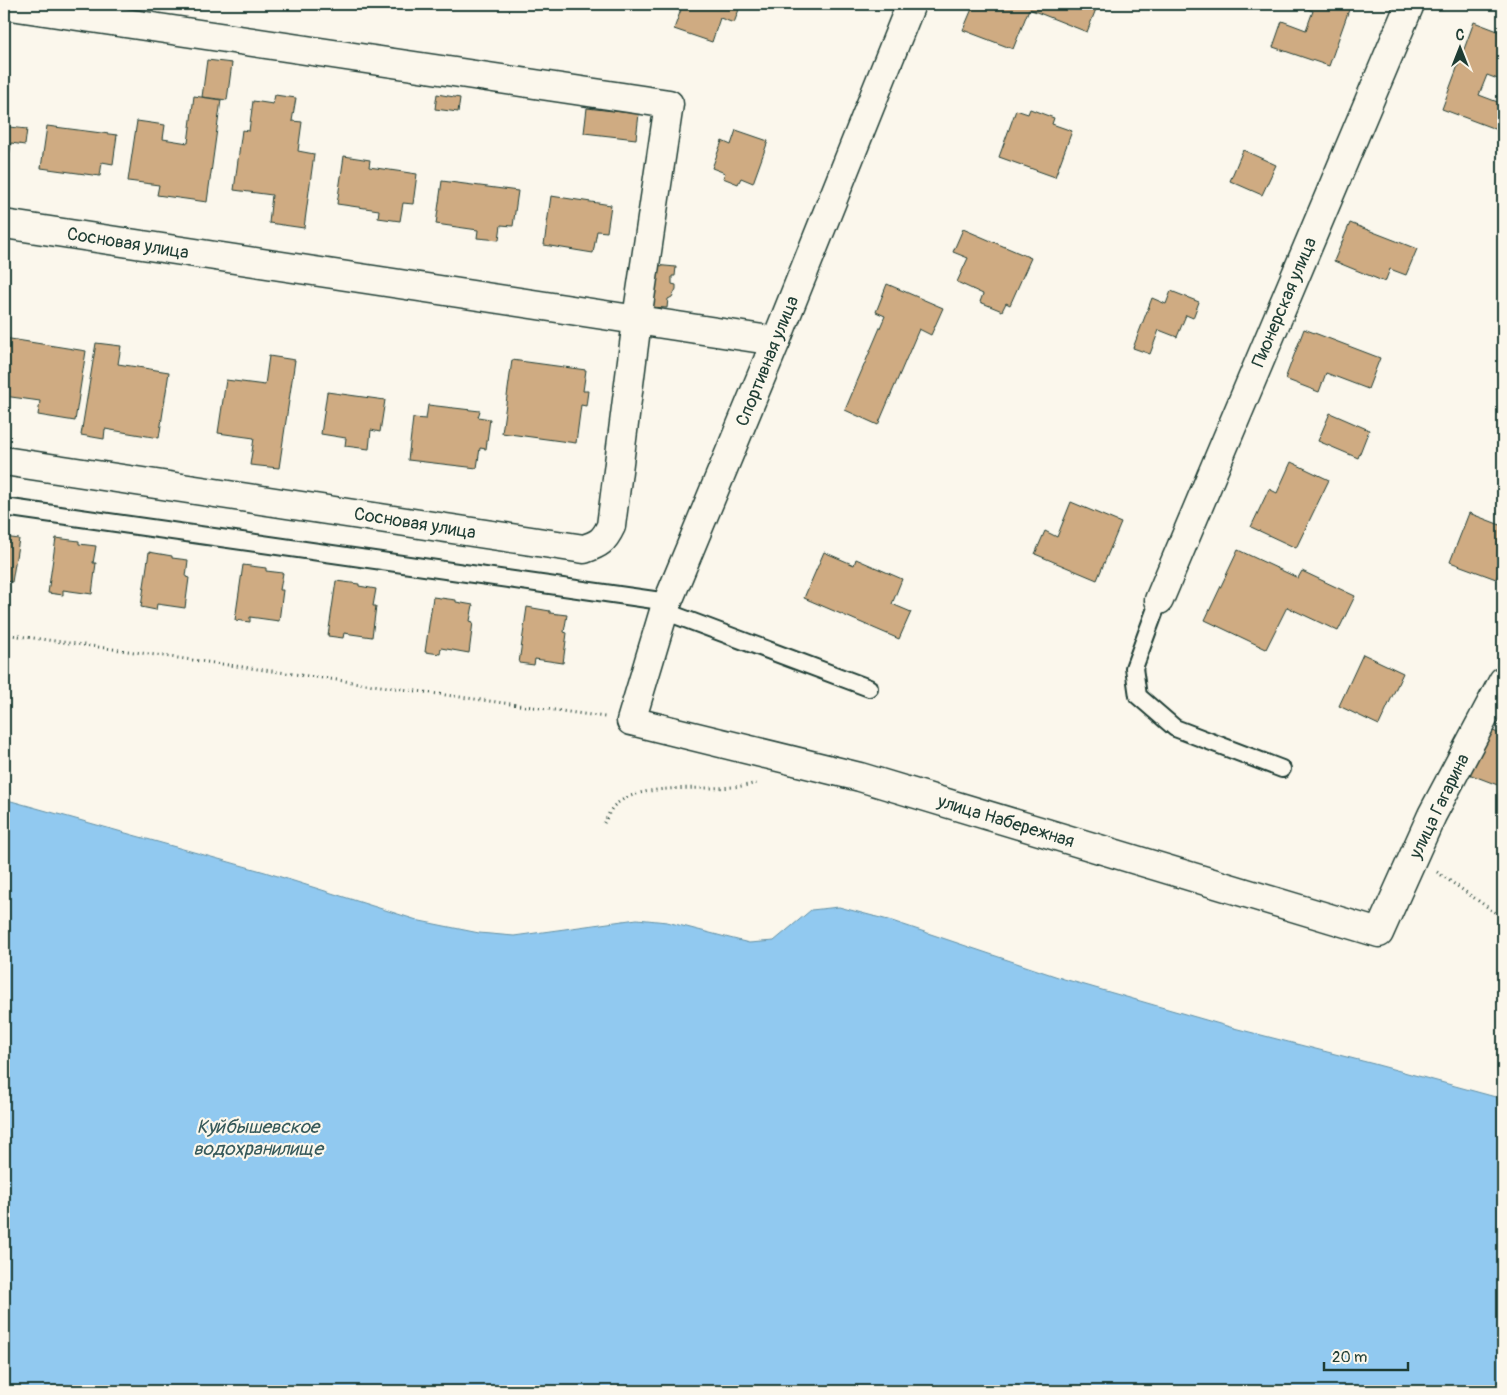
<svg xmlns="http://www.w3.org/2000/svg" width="1507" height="1395" font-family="Pangolin,sans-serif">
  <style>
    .water { fill: #91c9f0; stroke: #6391a5 }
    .building { fill: #cfab82; stroke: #1f3d34 }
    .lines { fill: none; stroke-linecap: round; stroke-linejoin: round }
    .lane-casing { stroke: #1f3d34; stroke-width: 20 }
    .street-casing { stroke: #1f3d34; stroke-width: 31 }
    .path { stroke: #1f3d34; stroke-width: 3; stroke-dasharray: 1 4; stroke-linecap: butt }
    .lane { stroke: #fbf7ec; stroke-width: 16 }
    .street { stroke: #fbf7ec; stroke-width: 28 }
    .labels { text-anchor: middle; stroke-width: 4.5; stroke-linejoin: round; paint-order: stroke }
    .street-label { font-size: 18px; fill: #1f3d34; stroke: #fbf7ec }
    .water-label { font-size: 19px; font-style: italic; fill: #36595a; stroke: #fbf7ec }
  </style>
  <rect width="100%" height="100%" fill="#fbf7ec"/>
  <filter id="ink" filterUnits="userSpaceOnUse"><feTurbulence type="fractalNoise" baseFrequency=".02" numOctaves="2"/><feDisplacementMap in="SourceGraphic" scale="10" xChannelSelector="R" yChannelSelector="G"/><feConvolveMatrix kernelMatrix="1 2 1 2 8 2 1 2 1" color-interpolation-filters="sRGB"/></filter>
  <g filter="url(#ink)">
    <polygon class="water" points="4,799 265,872 420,921 479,933 514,936 637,919 667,922 749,943 774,941 811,910 839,907 892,921 1064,979 1230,1027 1374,1064 1503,1099 1503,1391 4,1391"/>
    <g class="building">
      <polygon points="683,4 741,4 734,23 720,18 712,42 674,29"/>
      <polygon points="974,4 1098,4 1087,32 1029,9 1013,49 963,30"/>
      <polygon points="1292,4 1351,4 1329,66 1273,47 1282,21 1306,30 1313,11"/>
      <polygon points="1474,22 1503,33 1503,81 1487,75 1479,95 1503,104 1503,116 1498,130 1442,109"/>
      <polygon points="207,60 232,63 227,100 202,97"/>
      <polygon points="437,94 460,98 458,112 435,109"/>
      <polygon points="275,95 296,98 292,121 302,122 298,151 314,154 304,228 269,223 272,195 234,190 242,130 249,131 253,101 273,104"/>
      <polygon points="194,96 221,100 207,202 157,195 159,185 128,181 137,121 165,125 163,139 188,143"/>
      <polygon points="587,108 639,114 636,139 584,133"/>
      <polygon points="1030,109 1054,118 1052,124 1072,131 1055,177 999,157 1016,110 1028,114"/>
      <polygon points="4,118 10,119 9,127 27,129 25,145 11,143 9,157 4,156"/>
      <polygon points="47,126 117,135 113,164 102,162 100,176 41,168"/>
      <polygon points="736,130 768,141 753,183 741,178 738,184 723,178 725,173 712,168 722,141 731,145"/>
      <polygon points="1243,150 1276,165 1262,195 1230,181"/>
      <polygon points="344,156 370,160 369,167 417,174 413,204 403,203 400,221 378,218 379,210 337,204"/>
      <polygon points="442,181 518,191 513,226 501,225 499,240 477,238 478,230 436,224"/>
      <polygon points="551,196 611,205 607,232 597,231 593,253 544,245"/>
      <polygon points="1350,223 1417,249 1406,275 1390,269 1385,282 1334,261"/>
      <polygon points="963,229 1031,258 1010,305 1006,303 1002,311 980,302 983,294 957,282 968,258 953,252"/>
      <polygon points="654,265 676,267 675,276 672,276 672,284 676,285 676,289 672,297 668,299 667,308 650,307"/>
      <polygon points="887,284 943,308 931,335 919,329 878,425 845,410 885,316 876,312"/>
      <polygon points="1171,291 1199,302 1193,318 1186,315 1177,337 1159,330 1150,354 1133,348 1152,298 1166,304"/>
      <polygon points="1304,329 1380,358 1368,389 1326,373 1319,392 1285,379"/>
      <polygon points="4,338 86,351 75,421 38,415 40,401 4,396"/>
      <polygon points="96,343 121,346 118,364 169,372 159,438 105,429 104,439 81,435"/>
      <polygon points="269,356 295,360 279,468 250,465 254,438 218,433 226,380 265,385"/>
      <polygon points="512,360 586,370 583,391 588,391 586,406 581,405 576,443 502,433"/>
      <polygon points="327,392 385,400 380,432 371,430 369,449 345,446 346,438 321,434"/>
      <polygon points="428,405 480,411 478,417 490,419 486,449 480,448 477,468 408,460 413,418 426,419"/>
      <polygon points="1330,413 1369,430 1358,458 1318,441"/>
      <polygon points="1291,462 1329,480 1296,548 1251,527 1269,489 1277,493"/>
      <polygon points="1071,502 1121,523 1097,580 1035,554 1045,531 1057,537"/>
      <polygon points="1469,513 1503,526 1503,560 1496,579 1450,562"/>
      <polygon points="4,537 19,539 12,582 4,581"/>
      <polygon points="56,538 79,541 79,544 96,546 93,563 96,563 92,594 63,590 63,595 48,593"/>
      <polygon points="1238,550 1298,578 1302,571 1355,596 1338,631 1287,607 1266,649 1205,620"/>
      <polygon points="149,552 172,556 172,558 188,560 186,577 189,578 185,608 157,604 156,610 141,607"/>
      <polygon points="824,552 854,565 856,559 902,579 892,604 911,612 899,639 804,598"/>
      <polygon points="243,565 266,568 266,571 283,573 280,590 283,590 279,621 250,617 250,622 235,620"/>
      <polygon points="336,581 359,584 359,586 376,589 373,606 376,606 372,637 344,633 343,638 328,636"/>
      <polygon points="433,597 456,600 456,602 473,605 470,621 473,622 469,653 441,648 440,654 425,652"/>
      <polygon points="527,607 550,611 550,613 567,615 564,632 567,633 563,663 535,659 534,665 519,663"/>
      <polygon points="1363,654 1403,673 1379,725 1339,706"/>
      <polygon points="1483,727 1503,735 1503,787 1466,773"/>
    </g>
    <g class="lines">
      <defs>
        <g id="lane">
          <polyline points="4,507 668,602"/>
          <polyline points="1159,600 1134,668 1138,696 1175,728 1282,769"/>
          <polyline points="664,611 869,688"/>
        </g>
        <g id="street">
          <polyline points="911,4 776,341 664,611 631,721 860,777 1379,933 1432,815 1503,681"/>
          <path d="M4 5 669 104 639 305 611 526C604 541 599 544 584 549L4 461"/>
          <polyline points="4,224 776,341"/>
          <polyline points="1159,600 1410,4"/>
        </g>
      </defs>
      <use href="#lane" class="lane-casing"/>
      <use href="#street" class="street-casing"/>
      <g class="path">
        <polyline points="4,634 605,717"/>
        <path d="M604 823C607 818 610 810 614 806 646 777 717 796 760 782"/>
        <polyline points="1437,872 1503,918"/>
      </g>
      <use href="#lane" class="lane"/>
      <use href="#street" class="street"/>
    </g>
  </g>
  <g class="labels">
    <g class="street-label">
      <text transform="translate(128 243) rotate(9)" y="6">Сосновая улица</text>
      <text transform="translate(1284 302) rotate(-67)" y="6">Пионерская улица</text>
      <text transform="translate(767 361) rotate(-68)" y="6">Спортивная улица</text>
      <text transform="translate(415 523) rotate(9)" y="6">Сосновая улица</text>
      <text transform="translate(1439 806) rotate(-64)" y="6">улица Гагарина</text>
      <text transform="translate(1006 821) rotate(17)" y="6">улица Набережная</text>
    </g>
    <g class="water-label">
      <text x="258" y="1133">Куйбышевское<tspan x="258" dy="22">водохранилище</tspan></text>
    </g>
  </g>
  <rect width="1507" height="1395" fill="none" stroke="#fbf7ec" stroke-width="20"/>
  <rect x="10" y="10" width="1487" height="1375" fill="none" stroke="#1f3d34" stroke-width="2" filter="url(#ink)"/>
  <g transform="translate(1460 48)" stroke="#fbf7ec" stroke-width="4" paint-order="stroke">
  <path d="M0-4L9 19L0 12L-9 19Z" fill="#1f3d34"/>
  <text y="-8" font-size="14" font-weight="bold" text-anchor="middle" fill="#1f3d34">С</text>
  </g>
  <path d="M1324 1362v8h84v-8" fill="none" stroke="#1f3d34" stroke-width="2.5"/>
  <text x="1332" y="1362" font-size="15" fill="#1f3d34" stroke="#fbf7ec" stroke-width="4" paint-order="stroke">20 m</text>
</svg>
